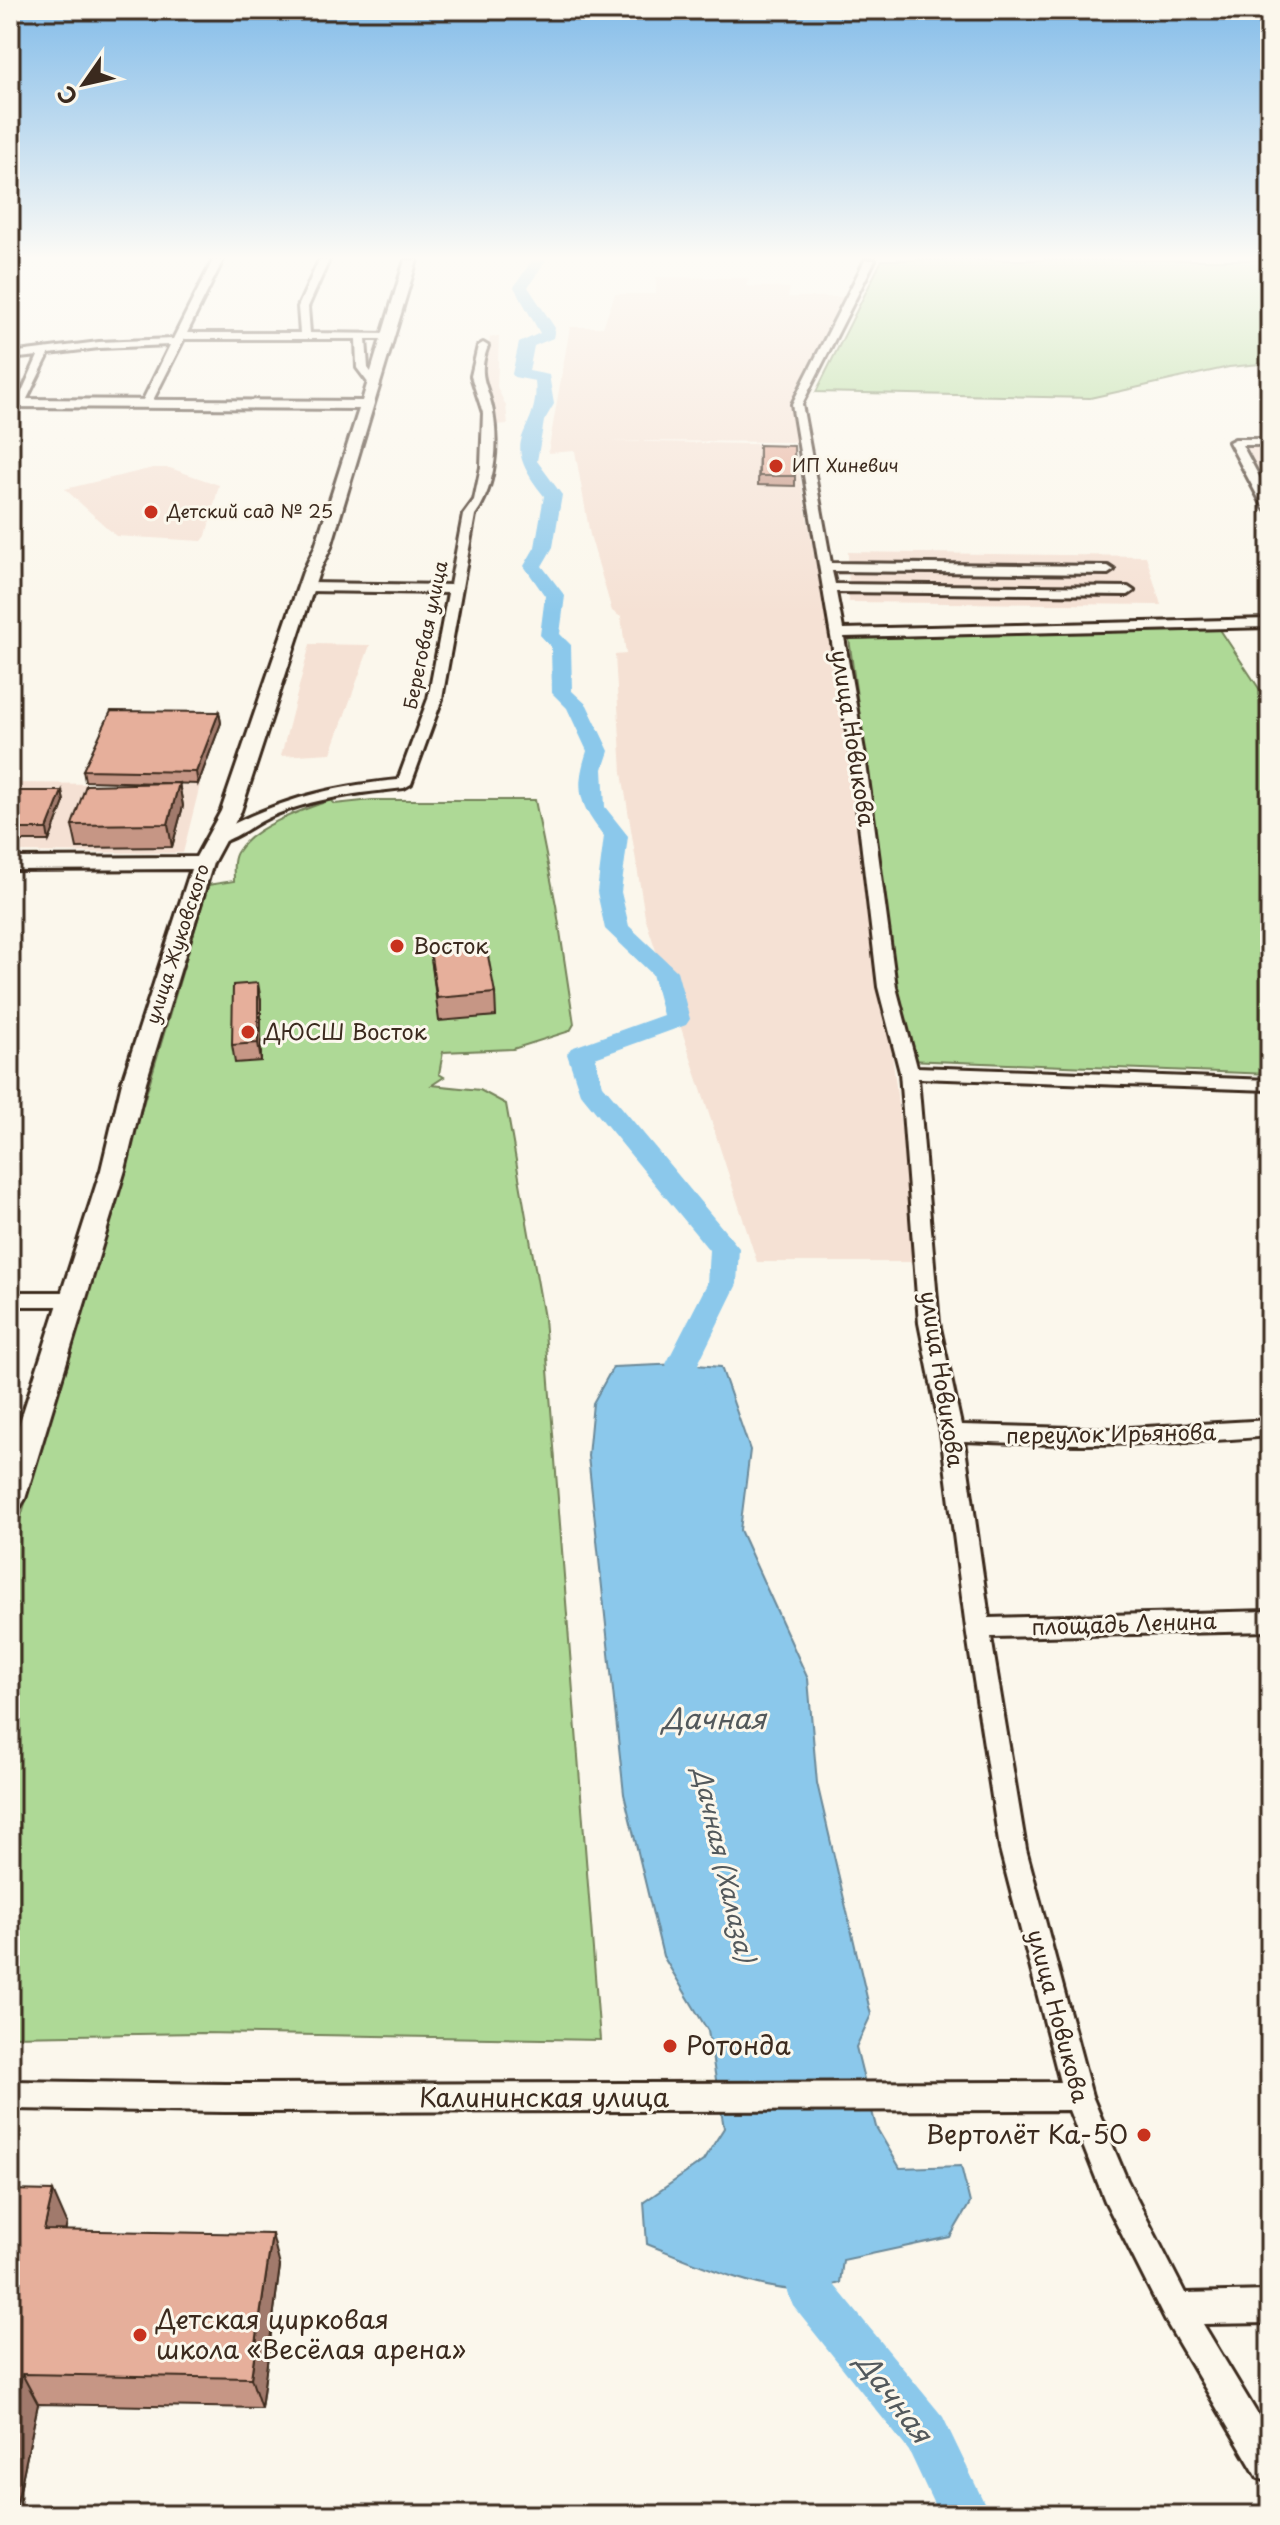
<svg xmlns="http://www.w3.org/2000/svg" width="1280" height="2525" font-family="'Playpen Sans',sans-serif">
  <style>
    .built { fill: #f5e1d4 }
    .green { fill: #aed996; stroke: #74825a; stroke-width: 2 }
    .water { fill: #8bc8eb; stroke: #6b8999; stroke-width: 2 }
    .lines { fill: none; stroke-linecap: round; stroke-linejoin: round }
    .river { fill: #8bc8eb; fill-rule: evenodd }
    .minor-casing { stroke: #3b2a1e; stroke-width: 6 }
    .major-casing { stroke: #3b2a1e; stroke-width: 6 }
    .minor { fill: #fbf7ec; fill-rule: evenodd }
    .major { fill: #fbf7ec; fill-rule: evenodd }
    .wall { fill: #c69685; stroke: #3b2a1e; stroke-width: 2 }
    .shaded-wall { fill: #a17a6c; stroke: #3b2a1e; stroke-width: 2 }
    .building { fill: #e6af9b; stroke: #3b2a1e; stroke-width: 2 }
    .poi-dot { fill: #c8321e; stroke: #fbf7ec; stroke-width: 3 }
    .labels { text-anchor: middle; stroke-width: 6; stroke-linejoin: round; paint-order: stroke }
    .far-poi-label { font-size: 18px; fill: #3b2a1e; stroke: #fbf7ec; text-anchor: start }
    .far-street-label { font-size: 18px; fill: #3b2a1e; stroke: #fbf7ec }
    .street-label { font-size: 22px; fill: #3b2a1e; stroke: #fbf7ec }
    .poi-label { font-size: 22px; fill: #3b2a1e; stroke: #fbf7ec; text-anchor: start }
    .water-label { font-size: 24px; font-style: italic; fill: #53595c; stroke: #fbf7ec }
    .near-poi-label { font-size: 26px; fill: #3b2a1e; stroke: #fbf7ec; text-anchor: start }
    .near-street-label { font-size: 26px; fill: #3b2a1e; stroke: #fbf7ec }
    .near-water-label { font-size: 28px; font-style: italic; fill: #53595c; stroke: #fbf7ec }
  </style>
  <rect width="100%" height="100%" fill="#fbf7ec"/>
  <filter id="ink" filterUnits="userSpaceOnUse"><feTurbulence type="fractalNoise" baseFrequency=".0125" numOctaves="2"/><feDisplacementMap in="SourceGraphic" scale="16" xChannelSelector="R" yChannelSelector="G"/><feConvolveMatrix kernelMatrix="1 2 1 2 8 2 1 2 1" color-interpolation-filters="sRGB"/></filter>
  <g filter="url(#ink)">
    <g class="built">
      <polygon points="656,277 749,278 746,286 790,288 788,297 849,297 795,403 798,442 609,441 794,445 831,647 857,760 917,1262 757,1262 645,917 622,773 615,655 626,654 621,617 612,611 590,535 575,451 548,453 570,327 603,327 615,294 656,294"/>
      <polygon points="490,337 499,337 497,387 506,406 508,424 493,425 493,405 482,387"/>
      <polygon points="1242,444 1270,444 1270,498"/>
      <polygon points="153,468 170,468 219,485 206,536 202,541 116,536 65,489"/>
      <polygon points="848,552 1146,556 1161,605 849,602"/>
      <polygon points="310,644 370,645 331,753 281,756"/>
      <polygon points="10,783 200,785 183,853 10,852"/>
    </g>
    <g class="green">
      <polygon points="882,260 1270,260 1270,363 1229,367 1090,398 816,392"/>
      <polygon points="1219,628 1270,705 1270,1074 907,1060 849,639"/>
      <path d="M331 800 335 804 372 800H535L556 905 574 1024 570 1031 513 1049 443 1052 439 1074 444 1077 432 1085 480 1090 506 1104 544 1318 600 2040 201 2033 10 2036V1554L208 885 234 881C234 872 232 859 238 851 253 826 305 809 331 800Z"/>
    </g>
    <path class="water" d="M682 1364 721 1367 750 1450 740 1530 808 1679 817 1783 871 2015 856 2047 876 2127 900 2168 961 2166 970 2203 950 2237 843 2260 840 2283C830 2286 820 2289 810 2290 764 2294 690 2261 647 2244L644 2202 703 2161 724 2128 708 2031 663 1956 624 1794 588 1456 593 1403 613 1367Z"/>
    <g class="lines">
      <g class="river">
        <path d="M532 260H546L528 287 555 328 553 338 534 346 529 371 549 375 554 404 544 421 537 461 562 495 553 547 542 566 565 596 560 634 571 645 572 691 587 705 609 751 603 769 605 807 628 836 621 892 629 926 677 971 690 1019 686 1025 595 1058 603 1085 739 1248 737 1284 698 1364 709 1402 704 1410 693 1414 682 1410 666 1364 707 1284 709 1250 580 1093 567 1054 571 1048 663 1015 652 974 605 929 597 892 604 836C580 806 574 790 587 751L567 708 552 693 551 647 540 635 545 596 524 566 535 547 544 496C493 433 541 437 535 381L514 377 512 374 519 343 540 333 514 287Z"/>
        <path d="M806 2229 822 2236 829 2252 831 2281 943 2417 990 2515H939L909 2451 793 2306C783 2283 780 2259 790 2236Z"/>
      </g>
      <defs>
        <g id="minor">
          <polygon points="213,260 223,260 187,333 300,333 298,307 319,260 329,260 308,307 310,333 392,334 393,336 388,339 366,339 368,368 378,382 377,384 369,384 357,368 356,339 184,339 150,406 141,404 170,345 99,348 49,354 25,403 16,405 38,356 10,359 10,353 99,342 173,339"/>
          <path d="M865 260H875L802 404 831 563 1108 566 1114 570 1108 574 832 571 835 584 1128 587 1134 591 1128 595 836 592 843 629 1270 619V627L844 637 865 756 896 987 917 1067 1270 1080V1090L918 1078 939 1323 961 1425 1111 1429 1270 1420V1436C1168 1445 1066 1446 964 1441L989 1618 1270 1611V1631L991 1637 1026 1849 1092 2096 1127 2180 1185 2293 1270 2291V2323L1203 2324 1270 2435V2482L1258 2478 1165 2320 1105 2201 1069 2110 225 2112 10 2109V2081L225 2084 1060 2082 1000 1849 966 1628 941 1433 919 1323 900 1072 878 987 851 756 792 404Z"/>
          <path d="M483 343 488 346C476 378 488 383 493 412 499 445 495 488 475 515L442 699 411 784 404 788C358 793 313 798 270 817 253 824 226 847 208 843V837C272 802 325 787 398 780L428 699 448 593 308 591 302 587 308 583 450 585 463 515 474 500 481 467 483 413 471 376 478 346Z"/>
          <polygon points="1235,439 1270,439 1270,445 1242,445 1270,497 1270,512 1264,508 1229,442"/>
          <polygon points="10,1292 71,1292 81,1299 71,1306 10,1306"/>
        </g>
        <polygon id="major" points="405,260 417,260 331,547 319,572 241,811 213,863 146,1082 125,1170 25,1499 20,1507 10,1510 10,1453 101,1170 122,1082 191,869 10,870 10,858 196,857 221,811 303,572 315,547 359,409 10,407 10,399 362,401"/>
      </defs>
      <use href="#minor" class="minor-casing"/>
      <use href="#major" class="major-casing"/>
      <use href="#minor" class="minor"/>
      <use href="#major" class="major"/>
    </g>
    <g class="wall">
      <polygon points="10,396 13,410 13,417 10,417"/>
      <polygon points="759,445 795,476 795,486 758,485"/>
      <polygon points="219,712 221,723 198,784 85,781 83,770"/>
      <polygon points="179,783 183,806 172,847 77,848 72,825"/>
      <polygon points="10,791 62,791 64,802 49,841 10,841"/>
      <polygon points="430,950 495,993 496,1016 439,1021"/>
      <polygon points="261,1001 261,1061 235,1063 232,1045"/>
      <polygon points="10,2190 67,2223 65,2231 280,2266 261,2408 38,2404 15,2513 10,2513"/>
    </g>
    <g class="shaded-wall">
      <polygon points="219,712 221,723 198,784 196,772"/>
      <polygon points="179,783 183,806 172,847 168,824"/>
      <polygon points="62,791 64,802 49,841 47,829"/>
      <polygon points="258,983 261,1001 261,1061 258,1043"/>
      <polygon points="53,2191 67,2223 59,2262 44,2230"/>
      <polygon points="272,2234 280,2266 261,2408 251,2378"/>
      <polygon points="22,2374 38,2404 15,2513 10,2505 10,2431"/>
    </g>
    <g class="building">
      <polygon points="759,445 794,446 795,476 759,476"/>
      <polygon points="111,711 219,712 196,772 83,770"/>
      <polygon points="179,783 168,824 72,825 86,785"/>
      <polygon points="10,791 62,791 47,829 10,829"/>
      <polygon points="486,945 495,993 437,998 430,950"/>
      <polygon points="258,983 258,1043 232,1045 233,985"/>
      <polygon points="10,2190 53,2191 44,2230 272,2234 251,2378 22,2374 10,2431"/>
    </g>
  </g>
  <linearGradient id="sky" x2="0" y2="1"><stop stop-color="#83bce9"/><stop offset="0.42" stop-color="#fdfbf6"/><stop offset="1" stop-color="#fdfbf6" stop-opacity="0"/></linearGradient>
  <rect width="1280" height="614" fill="url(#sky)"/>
  <g class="poi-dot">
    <circle cx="776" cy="466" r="8"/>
    <circle cx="151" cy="512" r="8"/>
    <circle cx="397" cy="946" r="8"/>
    <circle cx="248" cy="1032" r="8"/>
    <circle cx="670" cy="2046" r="8"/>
    <circle cx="1144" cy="2135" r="8"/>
    <circle cx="140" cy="2335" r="8"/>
  </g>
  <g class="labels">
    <g class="far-poi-label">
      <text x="792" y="472">ИП Хиневич</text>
      <text x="167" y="518">Детский сад № 25</text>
    </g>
    <g class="far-street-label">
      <text transform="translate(426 635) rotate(-78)" y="6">Береговая улица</text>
      <text transform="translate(178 944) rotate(-72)" y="6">улица Жуковского</text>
    </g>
    <g class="street-label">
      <text transform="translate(853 738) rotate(81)" y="8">улица Новикова</text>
      <text transform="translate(942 1379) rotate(81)" y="8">улица Новикова</text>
      <text transform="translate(1111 1434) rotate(-1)" y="8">переулок Ирьянова</text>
      <text transform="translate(1124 1624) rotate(-2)" y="8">площадь Ленина</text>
      <text transform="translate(1058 2016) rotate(75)" y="8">улица Новикова</text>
    </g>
    <g class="poi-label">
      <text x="413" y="954">Восток</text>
      <text x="264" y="1040">ДЮСШ Восток</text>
    </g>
    <g class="water-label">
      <text transform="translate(723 1865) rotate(77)" y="8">Дачная (Халаза)</text>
    </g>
    <g class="near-poi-label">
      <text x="686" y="2055">Ротонда</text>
      <text x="1128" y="2144" text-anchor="end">Вертолёт Ка-50</text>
      <text x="156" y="2329">Детская цирковая<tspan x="156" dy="30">школа «Весёлая арена»</tspan></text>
    </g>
    <g class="near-street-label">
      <text x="544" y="2107">Калининская улица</text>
    </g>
    <g class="near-water-label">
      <text x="714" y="1729">Дачная</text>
      <text transform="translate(894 2398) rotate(53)" y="10">Дачная</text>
    </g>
  </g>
  <rect width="1280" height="2525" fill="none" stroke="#fbf7ec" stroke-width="40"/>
  <rect x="20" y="20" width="1240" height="2485" fill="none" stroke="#3b2a1e" stroke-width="3" filter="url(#ink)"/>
  <g transform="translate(84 84) rotate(236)" stroke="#fbf7ec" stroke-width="6" paint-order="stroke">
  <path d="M0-6L14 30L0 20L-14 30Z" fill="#3b2a1e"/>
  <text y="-12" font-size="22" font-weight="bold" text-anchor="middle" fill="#3b2a1e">С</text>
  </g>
</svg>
